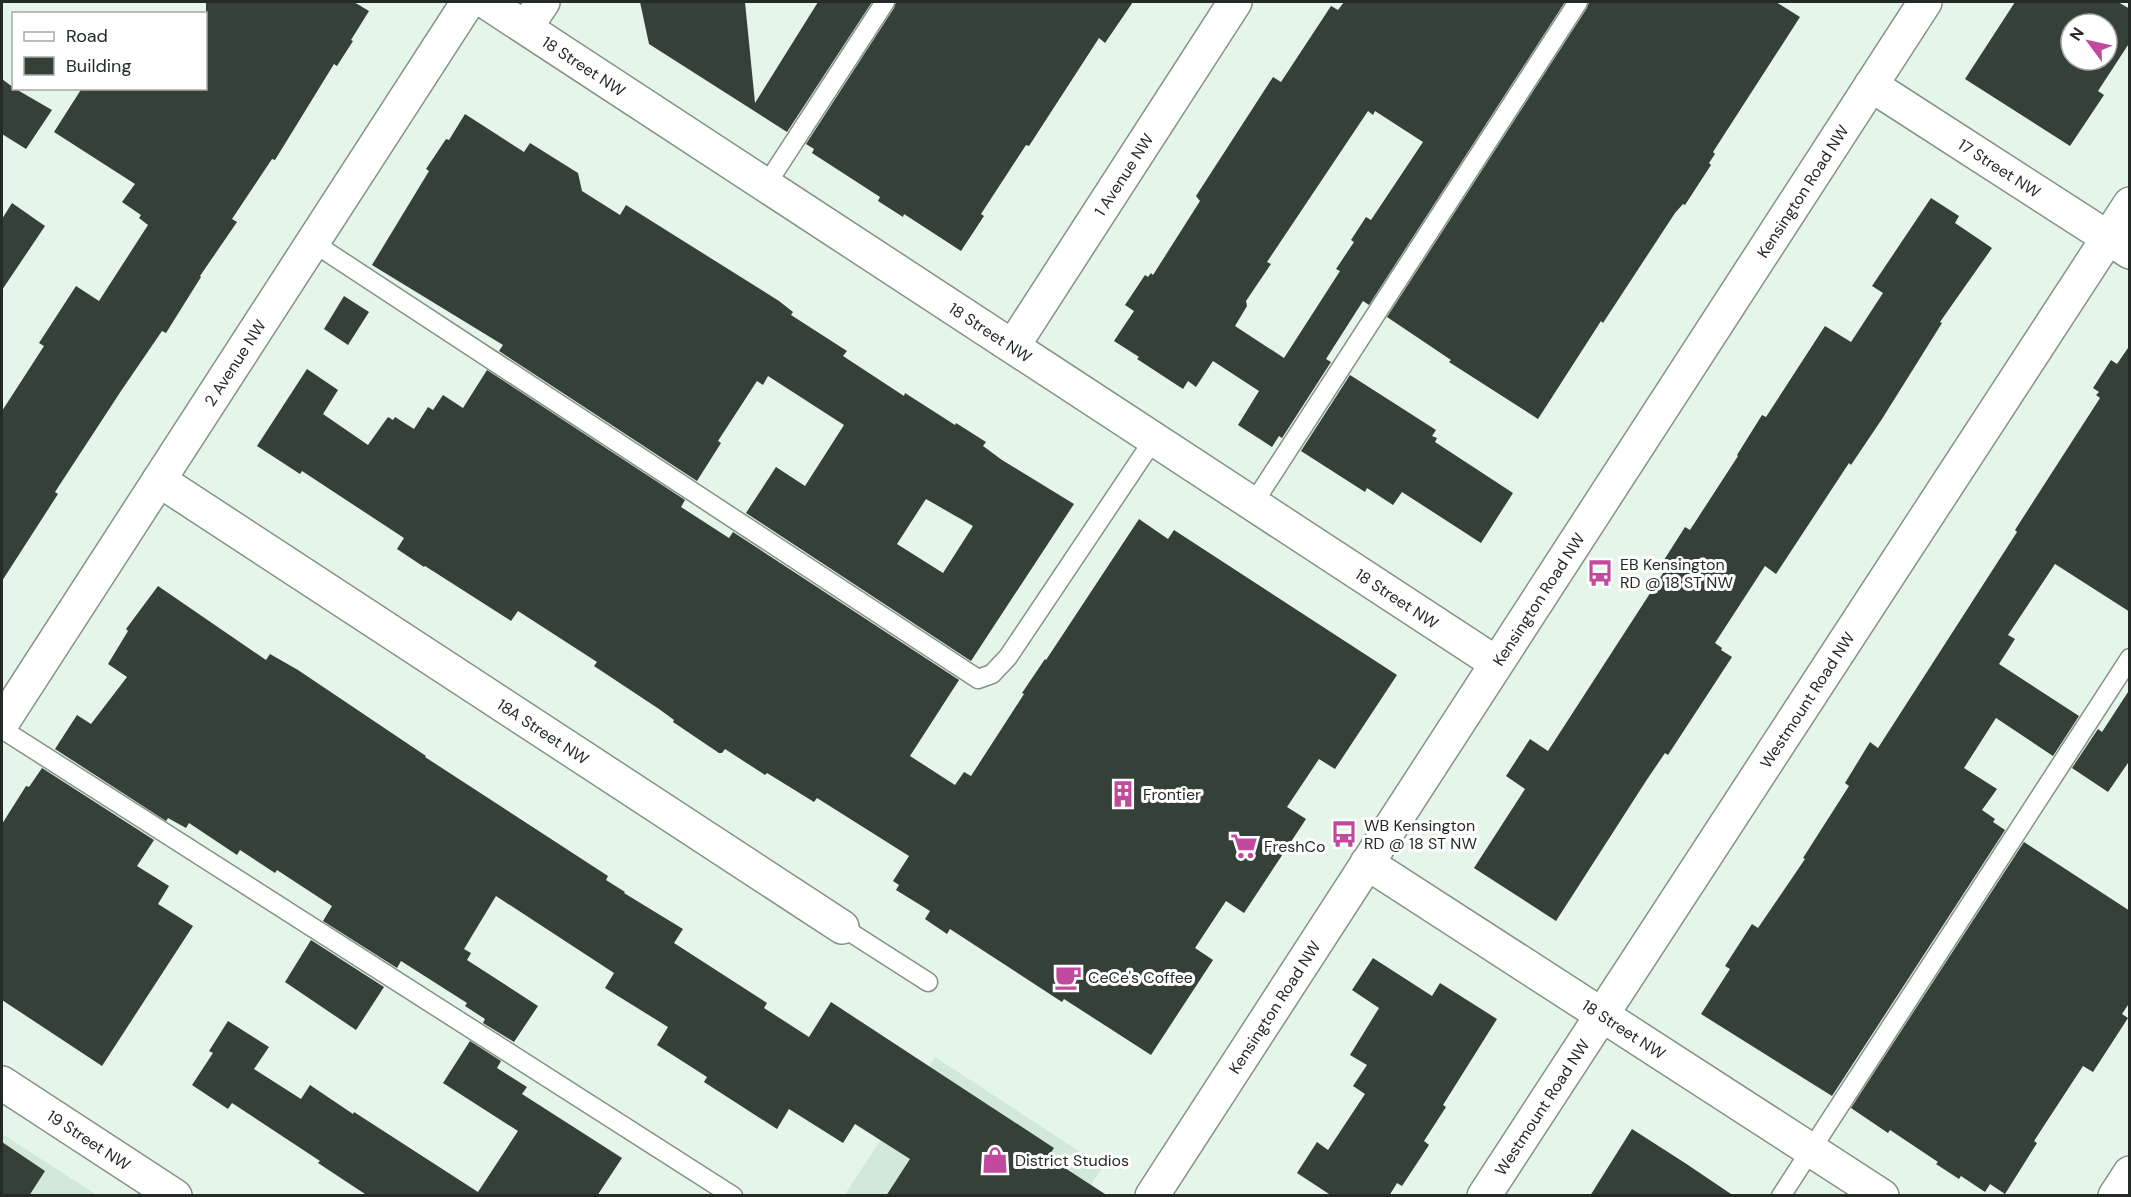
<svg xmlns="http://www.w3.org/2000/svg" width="2131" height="1197" font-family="'DM Sans',sans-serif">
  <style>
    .built { fill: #d2e8d8 }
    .building { fill: #354138; fill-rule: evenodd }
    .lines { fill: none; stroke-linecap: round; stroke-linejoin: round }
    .lane-casing { stroke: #849288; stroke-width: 21 }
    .street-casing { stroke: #849288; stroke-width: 36 }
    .secondary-casing { stroke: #849288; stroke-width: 36 }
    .lane { stroke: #fff; stroke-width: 18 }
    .street { stroke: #fff; stroke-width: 33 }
    .secondary { stroke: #fff; stroke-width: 33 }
    .labels { text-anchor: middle; stroke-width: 6; stroke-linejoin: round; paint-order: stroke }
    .street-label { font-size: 16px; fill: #242a26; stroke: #fff }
    .poi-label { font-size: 16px; fill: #242a26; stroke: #fff; text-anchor: start }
  </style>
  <rect width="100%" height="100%" fill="#e5f5e9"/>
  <g class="built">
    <polygon points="935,1057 1103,1167 1084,1195 844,1196"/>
    <polygon points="2,1134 97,1195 2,1195"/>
  </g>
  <g class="building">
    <polygon points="206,2 354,2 369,11 351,40 353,41 337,66 334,64 275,160 272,159 232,219 237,222 200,276 201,277 166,333 162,331 121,391 55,492 58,494 2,581 2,411 44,346 39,343 76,286 99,301 148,225 139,218 141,215 122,202 135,184 54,132 82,88 206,88"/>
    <polygon points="640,2 745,2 755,103 818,2 872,2 787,132 649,44"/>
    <polygon points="896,2 1133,2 1105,43 1099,38 1029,146 1026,145 981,214 984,216 961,251 904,214 903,217 878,201 880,197 812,153 814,149 806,144 894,8"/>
    <path d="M1344 2H1565L1369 305 1363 301 1326 359 1331 362 1282 438 1279 436 1272 447 1238 425 1259 391 1213 361 1196 387 1188 381 1183 389 1137 359 1139 357 1114 341 1134 311 1125 305 1145 275 1148 277 1151 273 1153 275 1200 201 1196 196 1273 77 1281 82 1331 6 1338 10ZM1368 111 1373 115 1375 111 1423 142 1371 220 1366 217 1351 240 1354 242 1336 269 1340 271 1284 358 1235 326 1247 306 1246 301 1271 264 1267 262Z"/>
    <polygon points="1589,2 1776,2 1800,17 1713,152 1715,154 1709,163 1711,165 1685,205 1683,204 1675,213 1603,323 1601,321 1538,419 1449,362 1451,360 1387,317 1587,8"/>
    <path d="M2015 2H2118L2130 9V42L2098 91 2104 95 2070 146 1965 79ZM2071 24H2107V60H2071Z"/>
    <polygon points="2,79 14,88 52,110 26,149 2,134"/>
    <path d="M465 114 524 152 530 143 578 173 582 191 620 215 626 205 779 301 793 312 791 315 847 351 843 356 904 396 905 393 955 425 956 423 986 442 983 446 1002 460 1074 504 971 661 746 513 776 467 805 486 844 425 768 376 763 385 757 381 718 441 721 443 697 481 499 351 503 345 372 265 429 171 426 169 446 139 449 140ZM926 499 973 526 943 573 897 544Z"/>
    <polygon points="1931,198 1959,216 1955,223 1992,248 1940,322 1942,323 1882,419 1851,465 1849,463 1776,574 1765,566 1715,643 1722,648 1721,650 1732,657 1668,755 1665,753 1646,781 1556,921 1474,868 1525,789 1506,776 1530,739 1548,751 1669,564 1664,560 1685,527 1690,530 1738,456 1737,455 1762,415 1766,417 1825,326 1851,342 1883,293 1872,286"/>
    <polygon points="12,203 45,226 2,290 2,219"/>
    <polygon points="344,296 369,312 348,345 324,329"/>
    <polygon points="2130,345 2130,612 2055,564 2008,635 2015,639 1999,664 2079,716 2053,756 1996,718 1964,768 1997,789 1982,810 1995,819 1993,822 2005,830 1832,1096 1701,1014 1730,969 1725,966 1752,924 1758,928 1805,859 1803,858 1849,786 1845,783 1870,742 1878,748 2017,532 2015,530 2100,398 2096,395 2099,392 2093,388 2111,360 2117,364"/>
    <polygon points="307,369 338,390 323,414 368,445 388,417 393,420 395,417 414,429 428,407 433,410 443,395 463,408 487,370 685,500 681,507 729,538 733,532 959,680 910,756 955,785 964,772 971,776 1024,694 1022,693 1045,659 1046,660 1139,519 1168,539 1174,530 1397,675 1335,769 1319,759 1287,807 1306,819 1244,913 1226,901 1195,948 1213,960 1151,1055 1064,999 1062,1002 950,929 947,934 925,919 930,911 896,890 899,885 893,881 909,856 817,798 814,802 767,773 765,775 725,749 722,753 719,753 673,722 674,720 659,709 594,666 597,662 518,611 511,621 425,566 424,567 397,549 404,538 302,471 300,474 257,446"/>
    <polygon points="1350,375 1436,430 1432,436 1437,438 1435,442 1513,493 1481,543 1402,492 1393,505 1367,488 1365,492 1301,451"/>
    <polygon points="158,586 266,660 270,654 298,670 426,756 425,757 608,876 606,880 625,892 624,893 683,929 674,943 767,1003 764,1008 809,1037 831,1002 1054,1148 1048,1157 1108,1196 886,1196 910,1159 855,1124 843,1143 789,1109 777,1129 704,1082 707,1077 657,1045 668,1027 605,988 614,973 496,896 464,949 471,953 467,960 538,1006 514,1042 483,1023 485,1019 465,1006 467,1003 401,961 397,968 323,921 332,906 277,870 275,873 240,850 237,855 189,823 186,828 168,818 166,821 55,749 77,715 91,724 127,677 108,664 128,631 126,629"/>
    <polygon points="2130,689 2130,760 2108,792 2072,768 2098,729 2102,732"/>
    <polygon points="42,768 154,840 137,866 169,886 158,904 193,926 102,1066 2,1000 2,824 26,786 29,787"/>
    <polygon points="2024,842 2130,911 2130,1002 2122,1014 2128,1018 2093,1072 2083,1066 2034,1141 2037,1143 2005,1194 1990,1184 1985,1192 1961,1176 1959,1179 1936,1164 1938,1162 1890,1130 1888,1133 1851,1108"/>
    <polygon points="311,940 384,987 356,1030 285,982"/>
    <polygon points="1373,958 1432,996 1440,983 1497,1019 1443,1105 1446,1107 1424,1141 1429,1145 1402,1186 1397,1183 1389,1196 1332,1196 1297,1173 1317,1142 1328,1150 1365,1094 1353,1086 1367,1065 1350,1055 1379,1008 1352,990"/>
    <polygon points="228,1021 269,1047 254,1069 301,1099 310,1085 353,1114 354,1112 478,1192 518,1131 443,1083 470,1041 501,1061 497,1068 527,1087 522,1094 622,1158 597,1196 368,1196 318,1163 320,1161 232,1103 228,1109 192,1085 213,1053 209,1051"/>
    <polygon points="1632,1129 1685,1163 1734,1196 1590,1196"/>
    <polygon points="2,1142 45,1171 29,1196 2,1196"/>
  </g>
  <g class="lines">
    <defs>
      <g id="lane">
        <polyline points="766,185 885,2"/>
        <polyline points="312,242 978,679 992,674 1008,657 1154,439"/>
        <polyline points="1253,504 1578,2"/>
        <polyline points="2,729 733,1196"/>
        <polyline points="842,927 928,982"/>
        <polyline points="1781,1196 2130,658"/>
      </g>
      <g id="street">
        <path id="s1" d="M486 2 1496 663"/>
        <polyline points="526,27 543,2"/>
        <path id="s2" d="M1871 85 2130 252"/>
        <path id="s3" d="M1013 346 1235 2"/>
        <path id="s4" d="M159 480 842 927"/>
        <path id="s5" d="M2 723 468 2"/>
        <path id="s6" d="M1367 863 1882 1196"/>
        <path id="s7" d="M1484 1196 2130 204"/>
        <polyline points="2115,1196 2130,1173"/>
      </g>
      <g id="secondary">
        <path id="s8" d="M2 1083 175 1196"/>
        <path id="s9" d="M1152 1196 1925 2"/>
      </g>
    </defs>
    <use href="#lane" class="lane-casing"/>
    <use href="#street" class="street-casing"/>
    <use href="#secondary" class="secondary-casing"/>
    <use href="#lane" class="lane"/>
    <use href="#street" class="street"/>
    <use href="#secondary" class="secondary"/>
  </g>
  <defs>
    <symbol id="bus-bare" viewBox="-9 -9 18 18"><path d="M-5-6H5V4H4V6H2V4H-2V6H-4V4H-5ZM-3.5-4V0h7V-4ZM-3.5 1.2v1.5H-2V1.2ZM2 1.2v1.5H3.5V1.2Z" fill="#c24a9e" stroke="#fff" stroke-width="2.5" paint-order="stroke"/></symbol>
    <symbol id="building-bare" viewBox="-9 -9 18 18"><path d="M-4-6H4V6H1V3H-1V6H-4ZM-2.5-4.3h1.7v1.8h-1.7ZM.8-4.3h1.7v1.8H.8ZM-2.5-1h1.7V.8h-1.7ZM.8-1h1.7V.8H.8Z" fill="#c24a9e" stroke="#fff" stroke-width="2.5" paint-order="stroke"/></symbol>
    <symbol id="supermarket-bare" viewBox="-9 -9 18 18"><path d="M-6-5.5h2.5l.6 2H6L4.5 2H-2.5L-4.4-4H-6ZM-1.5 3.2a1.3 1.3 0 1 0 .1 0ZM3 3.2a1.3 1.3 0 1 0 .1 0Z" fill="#c24a9e" stroke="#fff" stroke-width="2.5" paint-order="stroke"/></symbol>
    <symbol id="cafe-bare" viewBox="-9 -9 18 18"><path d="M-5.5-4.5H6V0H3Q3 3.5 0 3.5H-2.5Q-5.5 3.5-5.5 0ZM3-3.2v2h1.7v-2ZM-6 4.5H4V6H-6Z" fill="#c24a9e" stroke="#fff" stroke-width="2.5" paint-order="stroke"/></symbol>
    <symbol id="shop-bare" viewBox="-9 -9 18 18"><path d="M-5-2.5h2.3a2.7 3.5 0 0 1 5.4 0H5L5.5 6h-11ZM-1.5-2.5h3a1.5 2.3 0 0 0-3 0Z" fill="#c24a9e" stroke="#fff" stroke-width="2.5" paint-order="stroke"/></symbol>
  </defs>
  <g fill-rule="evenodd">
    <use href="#bus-bare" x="1581" y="554" width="38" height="38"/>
    <use href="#building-bare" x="1104" y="775" width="38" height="38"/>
    <use href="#bus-bare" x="1325" y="815" width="38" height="38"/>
    <use href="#supermarket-bare" x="1225" y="827" width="38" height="38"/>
    <use href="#cafe-bare" x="1049" y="958" width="38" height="38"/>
    <use href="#shop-bare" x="976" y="1141" width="38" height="38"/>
  </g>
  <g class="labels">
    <g class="street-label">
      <text dy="6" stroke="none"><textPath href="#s1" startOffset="117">18 Street NW</textPath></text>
      <text dy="6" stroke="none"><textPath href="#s2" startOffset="153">17 Street NW</textPath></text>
      <text dy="6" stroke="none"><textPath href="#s3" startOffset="204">1 Avenue NW</textPath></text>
      <text dy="6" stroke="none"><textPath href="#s9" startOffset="1197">Kensington Road NW</textPath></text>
      <text dy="6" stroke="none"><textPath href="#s1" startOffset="603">18 Street NW</textPath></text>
      <text dy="6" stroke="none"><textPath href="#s5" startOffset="429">2 Avenue NW</textPath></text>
      <text dy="6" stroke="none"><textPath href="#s9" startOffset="711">Kensington Road NW</textPath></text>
      <text dy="6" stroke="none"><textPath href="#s1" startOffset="1089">18 Street NW</textPath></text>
      <text dy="6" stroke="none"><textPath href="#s7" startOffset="592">Westmount Road NW</textPath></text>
      <text dy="6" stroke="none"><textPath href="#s4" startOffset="459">18A Street NW</textPath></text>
      <text dy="6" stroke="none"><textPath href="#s9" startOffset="225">Kensington Road NW</textPath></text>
      <text dy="6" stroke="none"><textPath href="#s6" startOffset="306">18 Street NW</textPath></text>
      <text dy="6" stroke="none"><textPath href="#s7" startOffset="106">Westmount Road NW</textPath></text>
      <text dy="6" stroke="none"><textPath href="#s8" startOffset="104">19 Street NW</textPath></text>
    </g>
    <g class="poi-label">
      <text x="1620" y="570">EB Kensington<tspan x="1620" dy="18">RD @ 18 ST NW</tspan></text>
      <text x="1143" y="800">Frontier</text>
      <text x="1364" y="831">WB Kensington<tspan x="1364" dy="18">RD @ 18 ST NW</tspan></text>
      <text x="1264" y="852">FreshCo</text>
      <text x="1088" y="983">CeCe's Coffee</text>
      <text x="1015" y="1166">District Studios</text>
    </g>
  </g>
  <rect width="2131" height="1197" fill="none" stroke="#242a26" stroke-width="6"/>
  <rect x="12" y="12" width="195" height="78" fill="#ffffff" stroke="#a7aaa8" stroke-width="1.5"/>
  <rect x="24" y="32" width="30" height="9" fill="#ffffff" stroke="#a7aaa8" stroke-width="1.5"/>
  <text x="66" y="42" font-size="18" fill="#242a26">Road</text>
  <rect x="24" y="57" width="30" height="18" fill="#354138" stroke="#a7aaa8" stroke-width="1.5"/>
  <text x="66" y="72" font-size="18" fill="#242a26">Building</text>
  <g transform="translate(2089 42) rotate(303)"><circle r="28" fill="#ffffff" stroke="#a7aaa8" stroke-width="1.5"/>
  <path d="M0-4.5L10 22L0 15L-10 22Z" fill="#c24a9e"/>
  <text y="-9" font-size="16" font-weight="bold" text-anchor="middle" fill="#242a26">N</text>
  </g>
</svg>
